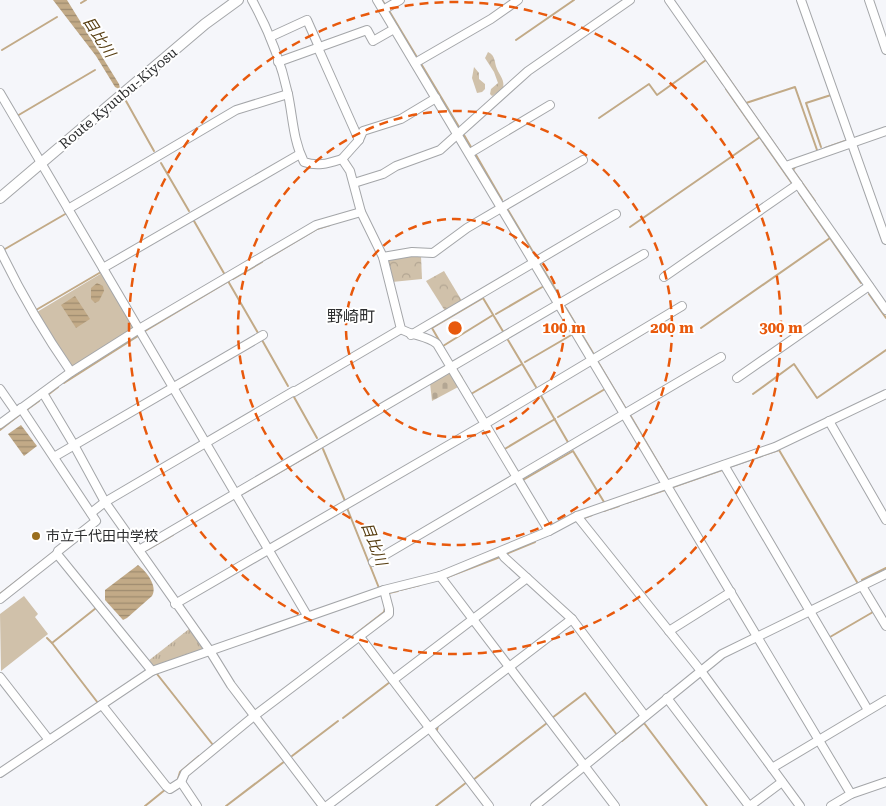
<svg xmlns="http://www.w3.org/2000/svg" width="886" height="806" font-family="'Roboto Serif','Noto Sans JP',serif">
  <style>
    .grass { fill: url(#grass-tufts) }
    .forest { fill: url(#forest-crowns) }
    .cemetery { fill: url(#cemetery-stones) }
    .pitch { fill: #d0c1aa }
    .water { fill: url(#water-rules) }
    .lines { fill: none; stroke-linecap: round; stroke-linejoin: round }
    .stream { stroke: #c2aa87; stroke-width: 2 }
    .minor-casing { stroke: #a4a6a9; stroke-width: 10 }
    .secondary-casing { stroke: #a4a6a9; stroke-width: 12 }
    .minor { stroke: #fff; stroke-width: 8 }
    .secondary { stroke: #fff; stroke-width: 10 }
    .ring { fill: none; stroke: #e8590c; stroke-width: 2.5; stroke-dasharray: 9 6 }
    .poi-dot { fill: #9b6f1e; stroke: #fff; stroke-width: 2 }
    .labels { text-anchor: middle; stroke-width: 4; stroke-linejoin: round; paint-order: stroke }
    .street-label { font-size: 14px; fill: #2d2e2f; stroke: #fff }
    .poi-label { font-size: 14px; fill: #2d2e2f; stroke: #fff; text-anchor: start }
    .water-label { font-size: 15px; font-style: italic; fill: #573e12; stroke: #fff }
    .quarter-label { font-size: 16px; fill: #2d2e2f; stroke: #fff }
    .centre { fill: #e8590c; stroke: #fff; stroke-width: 2.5 }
    .ring-label { font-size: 15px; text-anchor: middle; font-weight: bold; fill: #e8590c; stroke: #fff; stroke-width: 4; stroke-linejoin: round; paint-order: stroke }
  </style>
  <defs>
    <pattern id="grass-tufts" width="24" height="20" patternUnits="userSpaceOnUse" patternTransform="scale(1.25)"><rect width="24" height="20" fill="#d0c1aa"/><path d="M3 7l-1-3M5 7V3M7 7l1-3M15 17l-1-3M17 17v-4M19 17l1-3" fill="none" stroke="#b3a693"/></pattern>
    <pattern id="forest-crowns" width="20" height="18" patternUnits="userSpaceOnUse" patternTransform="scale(1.25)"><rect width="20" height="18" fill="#d0c1aa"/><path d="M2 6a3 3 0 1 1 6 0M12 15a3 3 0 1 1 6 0" fill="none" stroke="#b3a693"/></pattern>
    <pattern id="cemetery-stones" width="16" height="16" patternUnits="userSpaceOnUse" patternTransform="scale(1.25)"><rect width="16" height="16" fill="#d0c1aa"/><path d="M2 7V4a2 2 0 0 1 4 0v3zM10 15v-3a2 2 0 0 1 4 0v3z" fill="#b3a693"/></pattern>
    <pattern id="water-rules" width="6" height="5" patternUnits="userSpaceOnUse" patternTransform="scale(1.25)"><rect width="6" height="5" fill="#c2aa87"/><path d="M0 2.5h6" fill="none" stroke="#9e8b6f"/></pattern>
  </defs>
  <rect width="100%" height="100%" fill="#f5f6fa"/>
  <polygon class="grass" points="189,629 203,647 201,651 154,668 148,661"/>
  <g class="forest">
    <path d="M488 52C496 56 494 62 497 69 500 76 505 80 503 89L492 96 490 94 491 89 498 83 494 72 485 58Z"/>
    <polygon points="474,67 479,73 479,79 485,84 485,89 482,92 477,93 472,78"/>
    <polygon points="412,256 421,256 422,279 392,282 387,259"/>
    <polygon points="444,271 462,301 445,311 426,281"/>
  </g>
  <polygon class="cemetery" points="448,373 452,374 460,386 432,401 430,383"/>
  <g class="pitch">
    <polygon points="102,273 133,326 132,330 74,366 70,365 50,335 37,312"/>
    <polygon points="24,596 38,614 35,617 48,634 1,671 0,614"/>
  </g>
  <g class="water">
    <polygon points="53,0 67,0 119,84 120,88 119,89 115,87 96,56"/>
    <polygon points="97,283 103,286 104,291 99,301 95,303 91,299 91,288"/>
    <polygon points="75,296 90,319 76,328 61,305"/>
    <polygon points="21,425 37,446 24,456 8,434"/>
    <path d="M138 565C146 571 158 586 152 596L127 618 123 620 105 600V590Z"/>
  </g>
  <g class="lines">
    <g class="stream">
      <polyline points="382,0 386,6"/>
      <polyline points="81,3 86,0"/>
      <polyline points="388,9 418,59"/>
      <polyline points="516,40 574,0"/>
      <polyline points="2,50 57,17"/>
      <polyline points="709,50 785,159"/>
      <polyline points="703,55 723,84"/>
      <polyline points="420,62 459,127"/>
      <polyline points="726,89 791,182"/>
      <polyline points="126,101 154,151"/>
      <polyline points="746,103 795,87 817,150"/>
      <polyline points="17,116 95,70"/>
      <polyline points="599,118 649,84 657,95 706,60"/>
      <polyline points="464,135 471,147"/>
      <polyline points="821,147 806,103 831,95 832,96"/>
      <polyline points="825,148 845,141"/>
      <polyline points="476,155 502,200"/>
      <polyline points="161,163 189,211"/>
      <polyline points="796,166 793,170 815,201"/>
      <polyline points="799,193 861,283"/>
      <polyline points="508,210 536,257"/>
      <polyline points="194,221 225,275"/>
      <polyline points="630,227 760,137"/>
      <polyline points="5,249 67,213"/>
      <polyline points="268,258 317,229 330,225"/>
      <polyline points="540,264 559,295"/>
      <polyline points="110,268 126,259"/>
      <polyline points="233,279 262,262"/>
      <polyline points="228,281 258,333"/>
      <polyline points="869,294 886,318"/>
      <polyline points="566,308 593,353"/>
      <polyline points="36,310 101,272"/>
      <polyline points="496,314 544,286"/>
      <polyline points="701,328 830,238"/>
      <polyline points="145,331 229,281"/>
      <polyline points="262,340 288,386"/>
      <polyline points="508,340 536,387"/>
      <polyline points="443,346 493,315"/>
      <polyline points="599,360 684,309"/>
      <polyline points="451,361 432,328 483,298 504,333"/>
      <polyline points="525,362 573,334"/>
      <polyline points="598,362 626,409"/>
      <polyline points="458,372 462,378"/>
      <polyline points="64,383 138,336"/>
      <polyline points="182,387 193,380"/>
      <polyline points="49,394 58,387"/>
      <polyline points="471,394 522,364"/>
      <polyline points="540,394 569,444"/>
      <polyline points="753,394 794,364 817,398 886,350"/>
      <polyline points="294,397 317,438"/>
      <polyline points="25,411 39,401"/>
      <polyline points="630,415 667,478"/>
      <polyline points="558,417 605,389"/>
      <polyline points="0,430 22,413"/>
      <polyline points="323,449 345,501"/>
      <polyline points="503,450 555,419"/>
      <polyline points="729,467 779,450 857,582"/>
      <polyline points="523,480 573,451 604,502"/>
      <polyline points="673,487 722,470"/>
      <polyline points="244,493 318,450"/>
      <polyline points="626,503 665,490"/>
      <polyline points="347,508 379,588"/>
      <polyline points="610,509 619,506"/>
      <polyline points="604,511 609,509"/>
      <polyline points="584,518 592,515"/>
      <polyline points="147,550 173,535"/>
      <polyline points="506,554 535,542"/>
      <polyline points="445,578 500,557"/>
      <polyline points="862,580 886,568"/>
      <polyline points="400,590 420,585"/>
      <polyline points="389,593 398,591"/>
      <polyline points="0,594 55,551"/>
      <polyline points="355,637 353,636 384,612 385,608"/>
      <polyline points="830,637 873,612 867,601"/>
      <polyline points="47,638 52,643 96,608"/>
      <polyline points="359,642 397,691"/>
      <polyline points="52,643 98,703"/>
      <polyline points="157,674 213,745 211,747"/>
      <polyline points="343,718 390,682"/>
      <polyline points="552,718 585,693 617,735"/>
      <polyline points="437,730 438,725"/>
      <polyline points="622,741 644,723 707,806"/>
      <polyline points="292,756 338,721"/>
      <polyline points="473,780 547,723"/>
      <polyline points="177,782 180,772 199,756"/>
      <polyline points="145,806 166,789"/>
      <polyline points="226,806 285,761 285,762"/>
      <polyline points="436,806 467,782"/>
    </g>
    <defs>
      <g id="minor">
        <path d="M252 0C268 29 281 62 288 94 293 118 293 140 304 162 318 167 329 163 342 159L350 171 361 212 383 257 401 329C413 336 428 336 437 344L549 531"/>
        <polyline points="377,0 851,794"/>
        <polyline points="669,0 886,310"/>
        <polyline points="801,0 886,240"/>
        <polyline points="869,0 886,50"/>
        <polyline points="383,10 400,0"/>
        <polyline points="270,37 307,20 319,47"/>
        <polyline points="318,48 359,140"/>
        <polyline points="278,62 367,30 373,41 394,29"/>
        <polyline points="415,63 491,19 518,0"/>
        <polyline points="0,93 308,617"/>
        <polyline points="470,153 550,105"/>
        <polyline points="342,159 359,140 363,131 401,119 436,98"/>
        <polyline points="786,166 886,131"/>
        <polyline points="354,183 383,174 396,166 440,150 528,71 630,0"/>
        <polyline points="68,209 236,110 288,94"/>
        <path d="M0 250C20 292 44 333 71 372"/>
        <polyline points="383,257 412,252 433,253 467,228 583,160"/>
        <polyline points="103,268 300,154"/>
        <polyline points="664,277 798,184"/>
        <polyline points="411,335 616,214"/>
        <polyline points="592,360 682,306"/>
        <polyline points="737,378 869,286"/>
        <polyline points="0,389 16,412"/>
        <polyline points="294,392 401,329"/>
        <polyline points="43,393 74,445 105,502 210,651 231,685 323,806"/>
        <polyline points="21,408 96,521 58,551 57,554 152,671"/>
        <polyline points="829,421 886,520"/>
        <polyline points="0,424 71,372 139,329 316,225 361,212"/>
        <polyline points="54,457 263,335"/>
        <polyline points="724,465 868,710"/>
        <polyline points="91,513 105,502 294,391"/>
        <polyline points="577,516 701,671 800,806"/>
        <polyline points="139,550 644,254"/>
        <polyline points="501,552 504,557 572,619 645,716"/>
        <polyline points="373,562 721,357"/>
        <polyline points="440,576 615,806"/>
        <polyline points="862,586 886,626"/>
        <polyline points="0,599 57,554"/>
        <polyline points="175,604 485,424 592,360"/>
        <polyline points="669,631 731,592"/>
        <polyline points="360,637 489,806"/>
        <polyline points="0,677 49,740"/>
        <polyline points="393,680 527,578"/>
        <polyline points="667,698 749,806"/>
        <polyline points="102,705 166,786 170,789 181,782 185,773 254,716 389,614 389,609 384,590"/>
        <polyline points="772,768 886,700"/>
        <polyline points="0,773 152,671 384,590 440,576 549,531 577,516 775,447 886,394"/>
        <polyline points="181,782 197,806"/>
        <polyline points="327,806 572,619"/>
        <polyline points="535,806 722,654 886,574"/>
        <polyline points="750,806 782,782"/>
        <polyline points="831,806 851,794 886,782"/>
      </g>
      <polyline id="secondary" points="0,198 205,24 238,0"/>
    </defs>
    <use href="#minor" class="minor-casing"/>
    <use href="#secondary" class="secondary-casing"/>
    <use href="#minor" class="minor"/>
    <use href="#secondary" class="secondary"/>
  </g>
  <g class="ring">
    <circle cx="455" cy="328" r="109"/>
    <circle cx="455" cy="328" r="217"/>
    <circle cx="455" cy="328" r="326"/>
  </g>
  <circle class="poi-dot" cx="36" cy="536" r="5"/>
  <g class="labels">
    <g class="street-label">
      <text transform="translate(118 98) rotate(-40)" y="5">Route Kyuubu-Kiyosu</text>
    </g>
    <g class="poi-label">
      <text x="46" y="541">市立千代田中学校</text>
    </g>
    <g class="water-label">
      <text transform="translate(99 37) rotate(57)" y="5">目比川</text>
      <text transform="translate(374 544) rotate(69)" y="5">目比川</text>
    </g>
    <g class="quarter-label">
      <text x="351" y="322">野崎町</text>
    </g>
  </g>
  <circle cx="455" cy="328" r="8" class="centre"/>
  <g class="ring-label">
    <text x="564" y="333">100 m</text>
    <text x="672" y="333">200 m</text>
    <text x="781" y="333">300 m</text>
  </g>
</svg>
